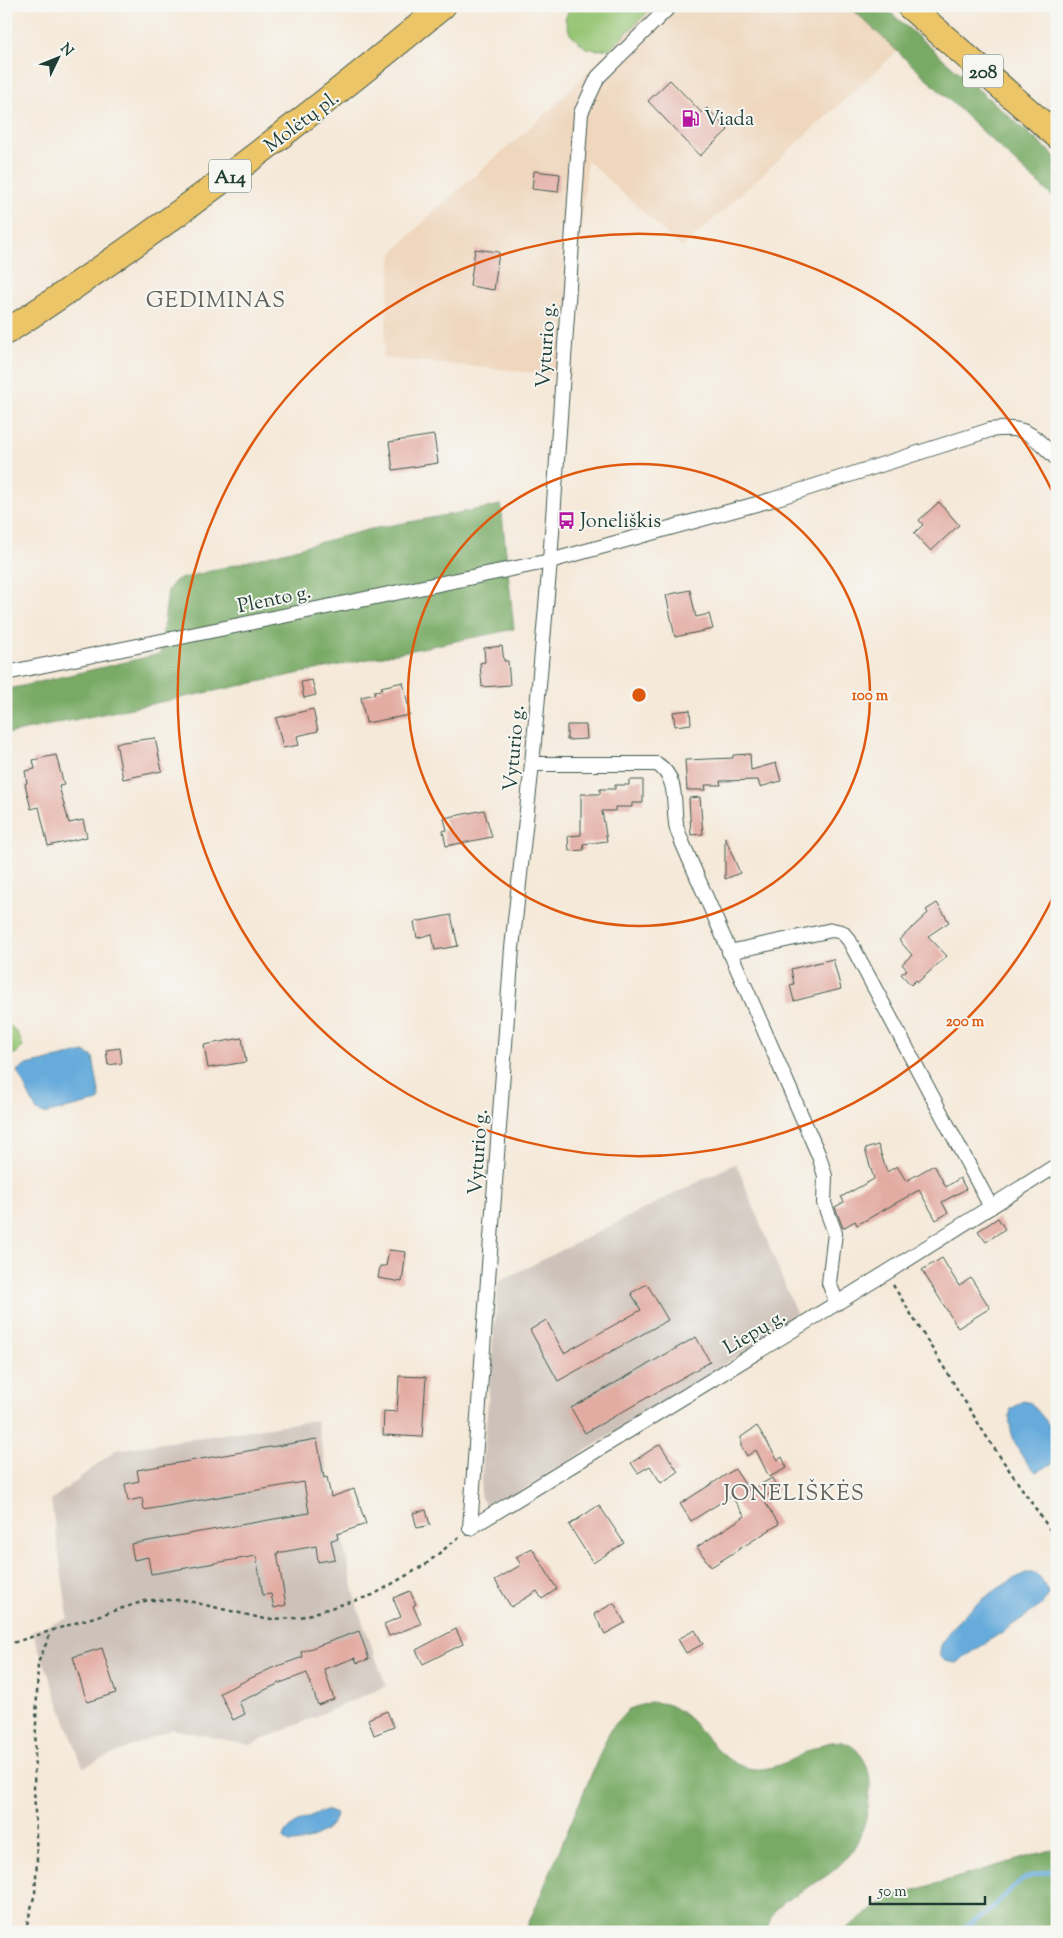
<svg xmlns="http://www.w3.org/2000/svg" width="1063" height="1938" font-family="'Sorts Mill Goudy',serif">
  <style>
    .built { fill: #efd6bc }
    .industrial { fill: #cdc2b9 }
    .green { fill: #96c573; stroke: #5a8154 }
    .forest { fill: #78aa65; stroke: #4c744c }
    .water { fill: #66abdb; stroke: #427488 }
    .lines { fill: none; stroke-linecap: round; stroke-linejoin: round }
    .stream { stroke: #66abdb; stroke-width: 4.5 }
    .building { fill: #e3aca3 }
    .street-casing { stroke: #3f574d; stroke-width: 16 }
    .highway-casing { stroke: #3f574d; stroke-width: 27 }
    .path { stroke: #3f574d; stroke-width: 2.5; stroke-dasharray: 4 4; stroke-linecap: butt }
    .street { stroke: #fff; stroke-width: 14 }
    .highway { stroke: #ecc569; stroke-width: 25 }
    .ring { fill: none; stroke: #de580e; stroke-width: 2.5 }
    .labels { text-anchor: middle; stroke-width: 4; stroke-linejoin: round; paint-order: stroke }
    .shield { fill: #f6f6f2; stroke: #60746d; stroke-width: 1 }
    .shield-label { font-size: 19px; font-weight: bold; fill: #1f3d34 }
    .poi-label { font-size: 20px; fill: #1f3d34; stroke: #f6f6f2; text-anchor: start }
    .street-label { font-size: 20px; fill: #1f3d34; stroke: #f6f6f2 }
    .quarter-label { font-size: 22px; letter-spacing: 1px; fill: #64645b; stroke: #f6f6f2 }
    .centre { fill: #de580e; stroke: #f6f6f2; stroke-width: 2.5 }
    .ring-label { font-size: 15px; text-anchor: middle; font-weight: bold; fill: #de580e; stroke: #f6f6f2; stroke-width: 4; stroke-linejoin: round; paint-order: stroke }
  </style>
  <rect width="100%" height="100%" fill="#f6f6f2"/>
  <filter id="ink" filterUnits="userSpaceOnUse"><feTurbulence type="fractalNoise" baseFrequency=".02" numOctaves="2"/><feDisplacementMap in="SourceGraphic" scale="10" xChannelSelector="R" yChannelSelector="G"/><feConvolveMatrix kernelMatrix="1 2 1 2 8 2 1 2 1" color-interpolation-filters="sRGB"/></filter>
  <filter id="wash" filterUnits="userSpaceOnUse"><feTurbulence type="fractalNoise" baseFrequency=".0096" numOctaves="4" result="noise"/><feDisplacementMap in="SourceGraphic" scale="20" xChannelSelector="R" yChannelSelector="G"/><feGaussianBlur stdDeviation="1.12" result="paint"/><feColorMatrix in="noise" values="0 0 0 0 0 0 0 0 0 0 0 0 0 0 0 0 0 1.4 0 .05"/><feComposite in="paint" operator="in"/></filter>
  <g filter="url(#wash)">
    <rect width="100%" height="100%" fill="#f5e9d9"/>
    <polygon class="built" points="654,6 849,6 898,51 682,248 587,160 570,376 383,358 392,254 434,211 550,110"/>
    <g class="industrial">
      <polygon points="736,1163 798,1318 494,1508 486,1506 480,1496 498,1282"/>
      <polygon points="316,1420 358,1609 386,1686 250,1745 172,1729 83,1767 32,1631 68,1618 51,1500 116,1450"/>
    </g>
    <g class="green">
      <polygon points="566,6 654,6 611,48 598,50 586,48 570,34 565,19 568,12"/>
      <path d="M6 1024C16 1027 20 1037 23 1047L15 1054 6 1056Z"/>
    </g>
    <g class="forest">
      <polygon points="849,6 883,6 1057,158 1057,201"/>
      <polygon points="501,505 514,629 6,734 6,681 9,689 160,654 168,590 176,580 371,529"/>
      <path d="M650 1702C656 1703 664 1703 669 1705 699 1718 711 1754 741 1766 783 1782 818 1730 848 1744 863 1751 871 1771 870 1786 868 1833 854 1861 812 1885 800 1892 784 1900 775 1911 771 1916 768 1925 766 1932H525L610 1730 629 1709Z"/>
      <polygon points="1057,1848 1057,1932 841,1932 891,1897"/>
    </g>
    <g class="water">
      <polygon points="84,1052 93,1057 100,1098 98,1101 44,1114 37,1111 17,1071 27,1065"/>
      <path d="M1023 1401 1031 1403 1057 1434V1461L1036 1472C1020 1459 1005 1429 1011 1409Z"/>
      <path d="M1026 1573H1034L1040 1577 1049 1594 1042 1605 956 1663 945 1661 940 1657C935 1628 1002 1583 1026 1573Z"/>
      <path d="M326 1810 336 1814C334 1831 305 1844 289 1843L284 1838C288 1822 312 1816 326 1810Z"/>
    </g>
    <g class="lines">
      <polyline class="stream" points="957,1932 988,1912 1022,1879 1057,1869"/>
    </g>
    <g id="blocks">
      <g class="building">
        <polygon points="670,80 702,113 707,108 728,130 700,156 648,101"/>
        <polygon points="534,171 560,174 558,192 532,189"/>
        <polygon points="475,249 499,252 494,290 470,286"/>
        <polygon points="434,435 438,463 393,470 389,442"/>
        <polygon points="939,502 959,525 931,551 914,533 923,525 919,520"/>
        <polygon points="690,590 696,617 709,614 713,629 675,637 666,595"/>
        <polygon points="502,646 504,661 508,661 510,685 482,687 480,663 485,662 484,648"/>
        <polygon points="312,680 316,695 304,698 301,682"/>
        <polygon points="403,682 410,715 366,723 361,697 375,694 374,691 382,690 381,687"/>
        <polygon points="313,709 318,731 297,736 299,745 283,748 276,718"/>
        <polygon points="690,710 691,724 675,726 673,712"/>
        <polygon points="567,725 586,725 587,739 567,740"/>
        <polygon points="155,738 162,771 123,779 116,743"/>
        <polygon points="750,754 751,770 776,763 781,781 760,787 758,780 720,781 721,785 705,785 706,790 687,790 685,760 733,758 733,755"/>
        <polygon points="56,755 64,785 59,786 69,823 83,820 87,837 48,846 39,807 31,809 25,784 27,783 25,771 35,769 33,760"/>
        <polygon points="629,780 643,780 643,803 632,803 632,807 615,807 615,811 602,811 607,841 583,844 584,850 569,851 568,836 581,835 581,794 600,794 600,789 615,789 615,785 629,785"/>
        <polygon points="700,797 703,834 691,835 689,798"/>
        <polygon points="484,810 492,837 446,846 443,831 447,830 444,818"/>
        <polygon points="725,837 740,873 725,879"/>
        <polygon points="937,903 949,922 928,936 947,956 918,982 916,980 911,985 901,974 907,970 902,964 912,955 899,940 928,913 926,910"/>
        <polygon points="451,915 458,946 435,950 432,934 417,938 414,922"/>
        <polygon points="833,959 841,989 794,1001 790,985 794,984 791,969"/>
        <polygon points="242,1038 246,1062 208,1068 204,1045"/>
        <polygon points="120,1048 122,1063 108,1065 106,1050"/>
        <polygon points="878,1145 887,1172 897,1166 906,1181 934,1165 946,1187 960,1178 966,1189 942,1202 948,1213 936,1220 919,1190 857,1225 855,1221 843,1228 835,1207 844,1202 841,1197 874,1179 865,1149"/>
        <polygon points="998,1218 1005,1229 986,1242 978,1231"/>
        <polygon points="389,1250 406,1252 402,1282 378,1278 380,1266 386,1266"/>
        <polygon points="942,1258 959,1286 971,1278 990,1308 958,1328 922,1270"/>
        <polygon points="647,1284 668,1320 558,1381 530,1330 546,1320 564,1353 641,1310 631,1293"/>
        <polygon points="696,1337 710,1362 585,1433 571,1408"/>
        <polygon points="399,1376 426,1377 422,1437 383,1435 384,1411 397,1412"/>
        <polygon points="757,1426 778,1460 782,1457 787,1468 769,1477 756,1450 747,1456 741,1446 741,1437"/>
        <polygon points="317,1439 324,1478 327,1477 331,1497 354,1489 366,1524 337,1534 338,1539 331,1540 335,1559 318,1562 316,1546 277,1553 286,1605 274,1608 271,1594 263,1595 256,1556 151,1574 148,1557 134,1560 131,1544 309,1513 304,1482 144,1510 142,1498 128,1501 125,1484 139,1481 137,1470"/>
        <polygon points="660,1444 678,1472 661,1483 650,1466 638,1473 631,1463"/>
        <polygon points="735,1469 749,1491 772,1478 778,1489 762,1498 779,1524 711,1567 697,1547 745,1516 731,1496 691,1521 680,1504"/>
        <polygon points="599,1505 624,1543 593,1563 569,1525"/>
        <polygon points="426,1510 430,1525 417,1528 413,1513"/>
        <polygon points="532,1548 557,1589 542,1599 537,1591 511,1607 495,1580 521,1565 516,1557"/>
        <polygon points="410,1591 416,1604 413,1606 421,1624 389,1636 384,1624 401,1617 393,1598"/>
        <polygon points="614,1603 625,1623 605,1634 594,1614"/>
        <polygon points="456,1629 463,1644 423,1664 416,1650"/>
        <polygon points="695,1630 703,1644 686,1653 678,1639"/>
        <polygon points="359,1631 369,1659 357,1663 355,1658 324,1669 334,1699 318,1705 307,1673 280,1683 239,1702 245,1714 233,1720 220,1693 272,1668 303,1657 301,1652"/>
        <polygon points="102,1648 116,1693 87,1702 73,1657"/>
        <polygon points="387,1711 394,1727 374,1735 368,1719"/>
      </g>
    </g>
  </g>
  <g filter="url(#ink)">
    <use href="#blocks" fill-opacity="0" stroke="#3f574d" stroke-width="1"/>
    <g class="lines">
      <defs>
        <g id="street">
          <path d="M6 673 550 561 771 500 990 430C1028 425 1031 434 1057 459"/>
          <path d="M532 764H657C678 778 673 800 676 823 676 829 680 836 682 842L819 1156 825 1176 824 1203 835 1233 829 1283 837 1303"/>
          <polyline points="729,952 832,930 842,932 849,940 991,1207"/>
          <polyline points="470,1528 512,948 532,764 550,561 581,113 598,77 670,6"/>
          <polyline points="470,1528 886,1273 1057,1165"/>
        </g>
        <g id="highway">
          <polyline points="909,6 1057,136"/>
          <path d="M6 332C159 233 303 122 443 6"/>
        </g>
      </defs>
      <use href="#street" class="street-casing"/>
      <use href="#highway" class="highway-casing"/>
      <g class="path">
        <polyline points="893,1285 988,1439 1057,1540"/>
        <polyline points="6,1645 148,1600 184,1600 265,1619 298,1618 373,1595 426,1564 459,1537"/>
        <polyline points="25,1932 35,1893 37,1861 34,1786 38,1663 51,1632"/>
      </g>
      <use href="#street" class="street"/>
      <use href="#highway" class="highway"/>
    </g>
  </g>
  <g class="ring">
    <circle cx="639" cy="695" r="231"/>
    <path d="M1055 893A461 461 0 1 1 1055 497"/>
  </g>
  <defs>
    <symbol id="fuel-bare" viewBox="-9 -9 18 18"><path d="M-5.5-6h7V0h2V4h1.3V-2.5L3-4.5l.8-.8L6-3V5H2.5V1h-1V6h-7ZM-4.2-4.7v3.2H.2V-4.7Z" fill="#b5179e" stroke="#f6f6f2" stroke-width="2.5" paint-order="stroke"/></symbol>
    <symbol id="bus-bare" viewBox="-9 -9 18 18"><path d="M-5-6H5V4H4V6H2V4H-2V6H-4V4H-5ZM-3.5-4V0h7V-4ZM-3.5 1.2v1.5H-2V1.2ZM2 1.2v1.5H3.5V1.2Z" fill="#b5179e" stroke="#f6f6f2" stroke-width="2.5" paint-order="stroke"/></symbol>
  </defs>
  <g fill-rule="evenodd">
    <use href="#fuel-bare" x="678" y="106" width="25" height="25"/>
    <use href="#bus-bare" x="554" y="508" width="25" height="25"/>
  </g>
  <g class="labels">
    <g class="shield">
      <rect x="963" y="54.5" width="40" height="33" rx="4"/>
      <rect x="209" y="159.5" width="42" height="33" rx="4"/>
    </g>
    <g class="shield-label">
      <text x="983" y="78">208</text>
      <text x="230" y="183">A14</text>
    </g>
    <g class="poi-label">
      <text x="704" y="125">Viada</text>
      <text x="580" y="527">Joneliškis</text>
    </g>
    <g class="street-label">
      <text transform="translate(301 121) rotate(-37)" y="7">Molėtų pl.</text>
      <text transform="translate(545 345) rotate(-86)" y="7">Vyturio g.</text>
      <text transform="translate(274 598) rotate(-12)" y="7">Plento g.</text>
      <text transform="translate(513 748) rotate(-85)" y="7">Vyturio g.</text>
      <text transform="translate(477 1152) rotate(-86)" y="7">Vyturio g.</text>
      <text transform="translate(754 1331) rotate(-31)" y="7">Liepų g.</text>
    </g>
    <g class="quarter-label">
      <text x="216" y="307">GEDIMINAS</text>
      <text x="794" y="1500">JONELIŠKĖS</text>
    </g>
  </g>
  <circle cx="639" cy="695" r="8" class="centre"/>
  <g class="ring-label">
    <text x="870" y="700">100 m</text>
    <text x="965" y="1026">200 m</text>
  </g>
  <rect width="1063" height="1938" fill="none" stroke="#f6f6f2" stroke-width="25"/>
  <g transform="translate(58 58) rotate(47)" stroke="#f6f6f2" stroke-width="4" paint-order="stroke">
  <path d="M0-4L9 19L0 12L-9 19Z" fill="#1f3d34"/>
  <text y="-8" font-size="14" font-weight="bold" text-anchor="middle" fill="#1f3d34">N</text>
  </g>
  <path d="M870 1896v8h115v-8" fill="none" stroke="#1f3d34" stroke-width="2.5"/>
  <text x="878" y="1896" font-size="15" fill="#1f3d34" stroke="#f6f6f2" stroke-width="4" paint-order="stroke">50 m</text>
</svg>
